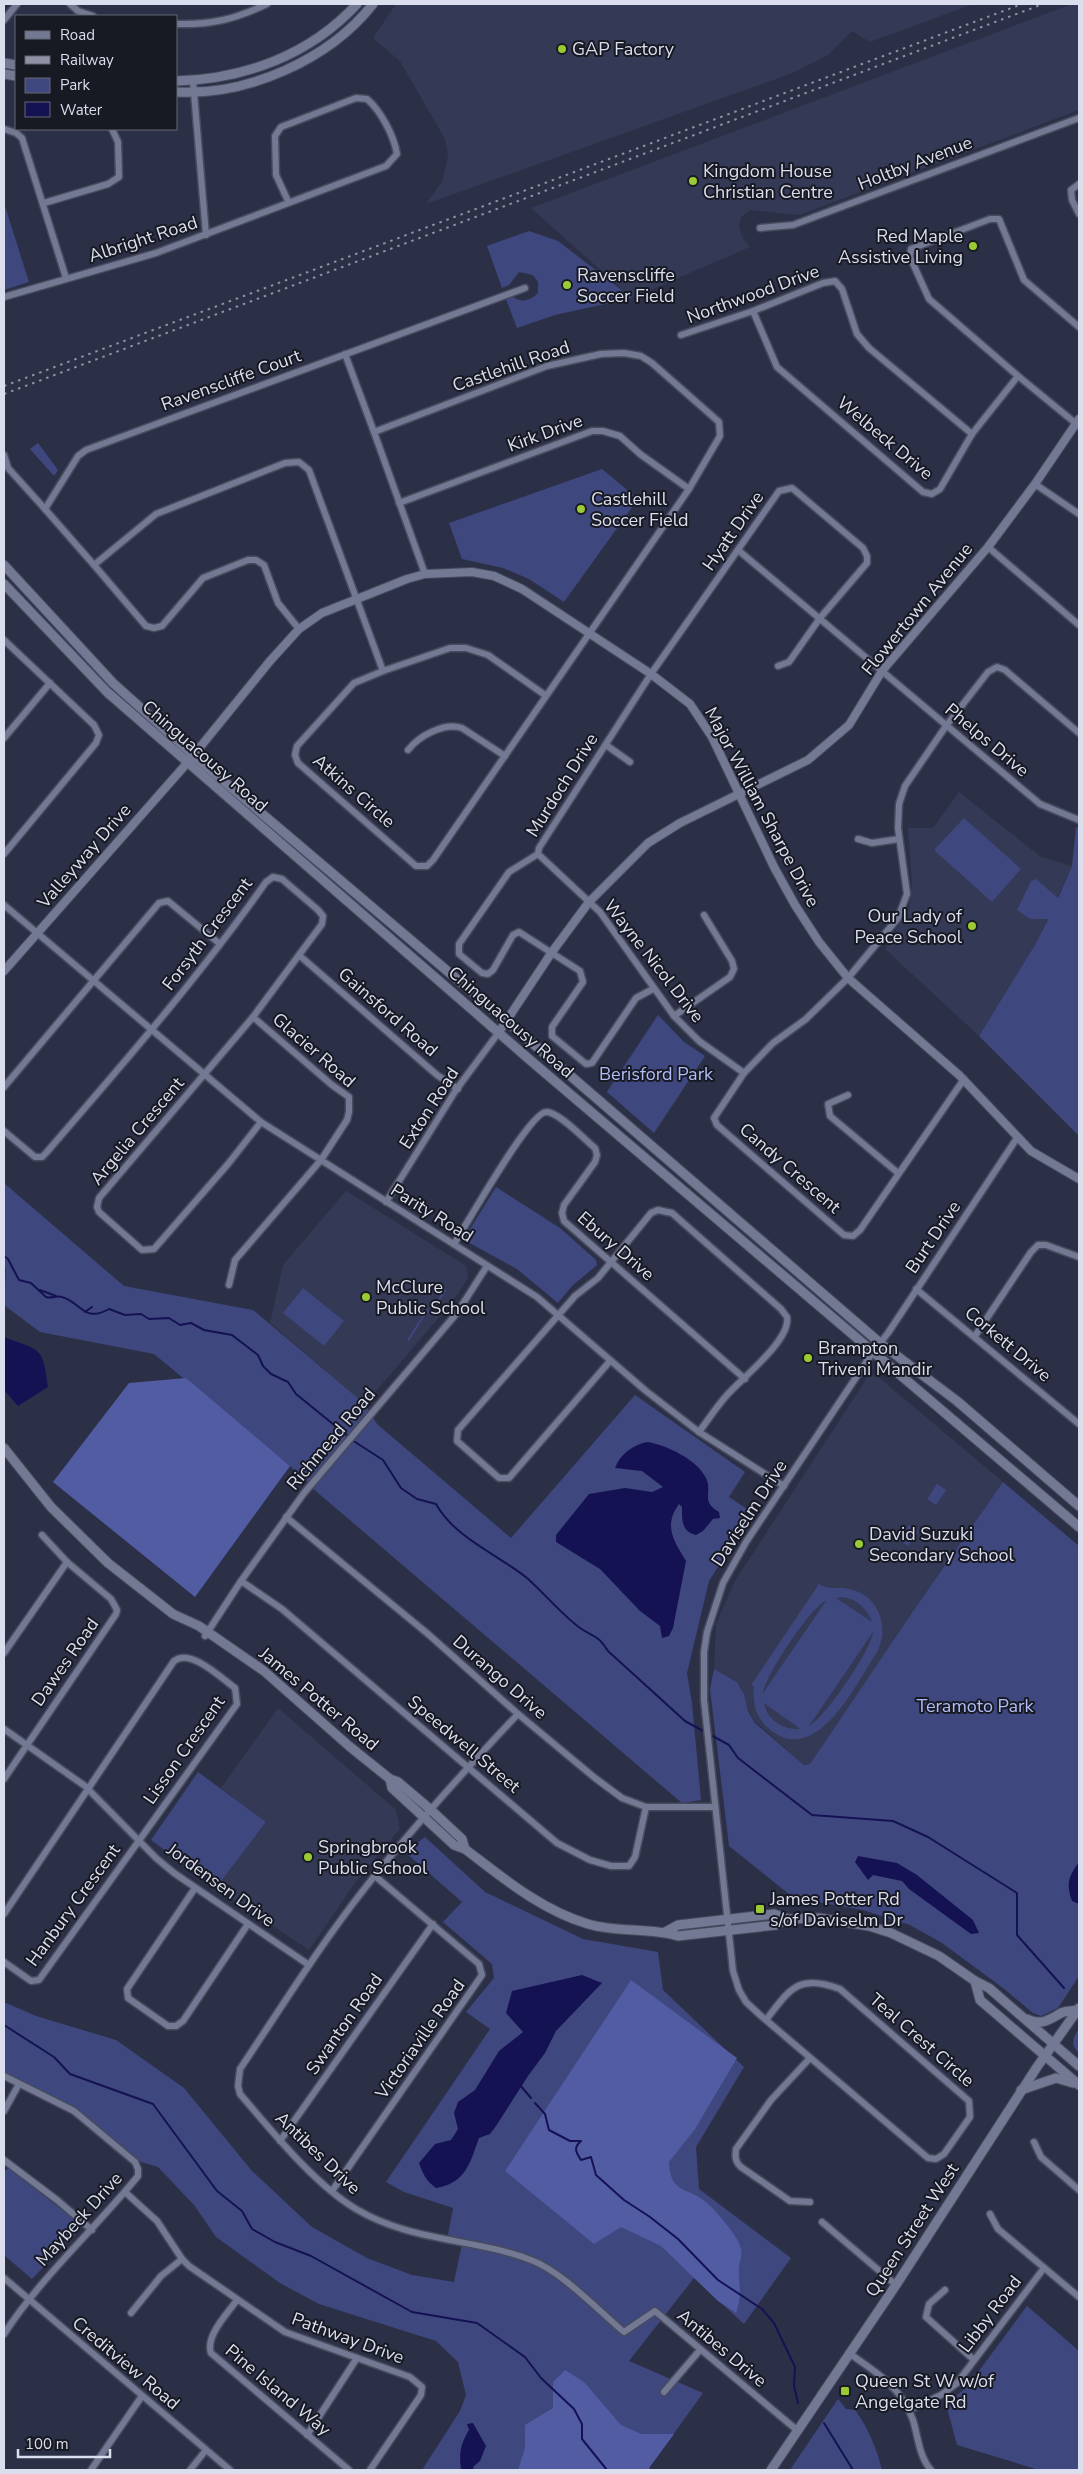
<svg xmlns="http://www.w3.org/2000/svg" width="1083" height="2474" font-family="'Nunito Sans',sans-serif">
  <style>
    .built { fill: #343956 }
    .green { fill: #3f477f; fill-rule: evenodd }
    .forest { fill: #525ca3 }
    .water { fill: #151254 }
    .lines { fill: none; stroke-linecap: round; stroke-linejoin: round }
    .stream { stroke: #151254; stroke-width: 2 }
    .minor-casing { stroke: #484b5e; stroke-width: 9 }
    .tertiary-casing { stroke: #484b5e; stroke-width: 10 }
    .secondary-casing { stroke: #484b5e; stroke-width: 11 }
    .minor { stroke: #737893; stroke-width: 6 }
    .tertiary { stroke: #737893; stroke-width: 8 }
    .secondary { stroke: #737893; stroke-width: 9 }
    .rail { stroke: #8f92a5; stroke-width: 2; stroke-dasharray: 2.5 5; stroke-linecap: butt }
    .poi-dot { fill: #9bcb33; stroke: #171923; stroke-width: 2 }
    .labels { text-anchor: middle; stroke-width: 4; stroke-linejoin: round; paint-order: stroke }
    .poi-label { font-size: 18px; fill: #dbdeed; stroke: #171923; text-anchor: start }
    .street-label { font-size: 18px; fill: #dbdeed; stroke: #171923 }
    .park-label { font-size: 18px; fill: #b1bdf9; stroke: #171923 }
  </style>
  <rect width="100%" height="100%" fill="#2c3047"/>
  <g class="built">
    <polygon points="396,4 973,4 870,42 852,31 828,55 790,74 426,204 443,180 448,155 445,139 400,61 373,38"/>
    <polygon points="1072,4 1079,4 1079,110 799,215 750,210 741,217 739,227 743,239 750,247 632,298 531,208"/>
    <polygon points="959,792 1041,857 1072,866 1036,943 979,1036 885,949 909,908 912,883 908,828 933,828"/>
    <polygon points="346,1191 466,1266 468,1278 452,1302 365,1404 270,1323 283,1265"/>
    <polygon points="869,1375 877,1376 1003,1482 909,1617 810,1764 804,1765 754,1720 746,1705 741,1687 734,1680 714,1669 716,1624 735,1581"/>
    <polygon points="278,1708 396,1810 400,1829 354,1884 309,1950 216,1888 265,1823 221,1788"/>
  </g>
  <g class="green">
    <polygon points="4,203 29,282 4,290"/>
    <path d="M529 231 558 241 632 298 555 315 517 328 506 299 513 297C522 303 530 301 538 293V282L533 275 519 272 509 285 502 288 487 246Z"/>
    <polygon points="38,443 58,470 54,476 30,449"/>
    <polygon points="602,469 638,499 564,602 529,579 503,568 462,559 449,523"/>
    <polygon points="964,818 1021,869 992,902 934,850"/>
    <polygon points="1076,827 1079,828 1079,1136 979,1036 1036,943 1048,919 1030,919 1017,910 1031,881 1036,879 1058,898 1072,866"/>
    <polygon points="658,1015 684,1042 705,1056 654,1133 607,1092"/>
    <polygon points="4,1183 124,1286 253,1310 365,1404 377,1424 511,1538 635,1395 745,1472 729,1497 753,1513 709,1581 687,1673 692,1703 701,1800 682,1803 318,1493 290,1466 154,1354 40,1332 4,1305 6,1269 4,1265"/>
    <polygon points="496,1187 560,1228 596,1260 597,1265 572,1286 558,1303 517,1269 466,1241 465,1237"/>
    <polygon points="303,1288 344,1321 324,1346 283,1313"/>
    <polygon points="445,1288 446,1291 432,1312 425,1315 409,1341 407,1340 427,1309 431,1311"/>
    <polygon points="1003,1482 1079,1546 1079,1976 1058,2008 1041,2016 1033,2013 1003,1988 942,1943 910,1925 863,1910 794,1898 729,1846 710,1689 714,1669 737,1682 744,1694 748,1711 755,1723 804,1765 810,1764 909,1617"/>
    <polygon points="937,1484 946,1490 936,1505 927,1499"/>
    <polygon points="909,1525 919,1531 908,1546 899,1540"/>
    <path d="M819 1584C829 1591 837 1586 849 1589 879 1595 891 1628 876 1654 855 1685 817 1768 769 1729 756 1718 752 1703 754 1687L751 1685ZM836 1598C851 1594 867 1607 872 1622ZM826 1601 763 1693V1694C764 1677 812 1605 826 1601ZM873 1632C872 1649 824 1719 809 1726ZM764 1703 799 1728V1729C783 1730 767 1720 764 1703Z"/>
    <polygon points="198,1772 266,1822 216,1888 151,1840"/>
    <polygon points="425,1837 485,1892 583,1939 658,1952 663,1990 744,2067 696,2147 699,2189 791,2258 744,2324 694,2278 629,2361 703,2393 649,2468 651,2470 422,2470 460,2411 466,2395 458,2362 436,2341 319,2304 280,2283 216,2237 194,2205 158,2167 141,2162 75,2107 4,2072 4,2002 36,2016 116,2040 184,2088 252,2171 312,2227 367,2258 412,2275 454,2282 463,2239 448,2235 453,2208 404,2192 386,2182 490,2029 466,2012 494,1978 492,1964 443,1922 462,1902 405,1852"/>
    <path d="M1079 2029V2053C1070 2045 1073 2037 1079 2029Z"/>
    <polygon points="8,2168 79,2223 81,2228 32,2279 4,2255 4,2172"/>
    <polygon points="1027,2306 1079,2351 1079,2470 1039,2470 957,2445 946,2404 967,2387"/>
    <path d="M838 2399 846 2409 855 2410C868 2427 877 2450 882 2470H790Z"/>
  </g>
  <g class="forest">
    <polygon points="186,1378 290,1466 195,1597 53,1482 129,1383"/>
    <path d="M631 1980 737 2058 695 2129 669 2162C670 2195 688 2186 707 2203 717 2212 739 2237 741 2249 743 2255 739 2262 739 2268 738 2287 743 2293 736 2313L718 2301 661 2246 621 2227 594 2244 505 2171Z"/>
    <polygon points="565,2370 584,2382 621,2425 641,2434 674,2434 649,2468 651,2470 518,2470 525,2448 525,2425 553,2408 553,2382"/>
  </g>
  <g class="water">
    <path d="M4 1337C40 1351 43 1345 48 1387L18 1406 4 1390Z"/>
    <path d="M648 1442C666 1445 698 1460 706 1478 713 1493 700 1501 719 1512L720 1518 713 1519 703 1531 696 1535C681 1531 682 1520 682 1507L679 1504C663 1526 674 1541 686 1561L673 1628 669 1636 662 1638 660 1626 640 1611 600 1569 556 1542V1535L589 1494 625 1488 652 1492 663 1487 642 1471 615 1468C620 1454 634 1444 648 1442Z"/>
    <polygon points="858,1856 897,1863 917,1875 973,1920 979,1933 971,1934 909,1889 902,1881 873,1875 868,1880 855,1862"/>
    <path d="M1079 1862V1904L1072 1901C1066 1884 1068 1877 1079 1862Z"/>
    <path d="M582 1975 602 1983 556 2031 545 2053 528 2076 496 2126 490 2134 479 2138C470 2163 466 2183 436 2188 426 2181 423 2174 419 2163L435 2144 451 2140 458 2129 454 2113 458 2102 475 2090 499 2051 523 2032 506 2013 512 1991Z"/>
    <path d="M473 2423 486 2446 480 2461 473 2467 474 2470H461C459 2453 460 2445 469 2430L467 2424Z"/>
  </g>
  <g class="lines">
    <g class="stream">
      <path d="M4 1256 8 1259 19 1280 31 1283 46 1297C52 1299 56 1295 62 1297 82 1303 84 1323 109 1309L125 1315 141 1314 149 1319 169 1318 180 1325 191 1323 204 1330 232 1335 258 1355 263 1366 271 1374 288 1382 296 1394 349 1437"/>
      <polyline points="40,1290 56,1296"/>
      <polyline points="85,1312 92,1307"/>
      <path d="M352 1440 383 1460 401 1488 417 1499 436 1504C455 1538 497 1554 527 1578 545 1594 560 1613 580 1628 595 1638 597 1634 608 1651L685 1721 705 1732"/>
      <polyline points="709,1734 729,1745 738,1758 812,1815 893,1821 928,1837 1017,1893 1017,1935 1064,1988"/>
      <polyline points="4,2025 54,2057 70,2074 153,2104 217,2191 242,2211 252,2229 275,2242 311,2256 412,2312 477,2323 525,2357 541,2378 574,2409 582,2424 582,2439 607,2470"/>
      <polyline points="520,2085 531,2098"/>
      <path d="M535 2103 545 2114 549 2130 570 2141H581C573 2148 576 2152 581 2160L591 2157 596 2175 624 2200 650 2217 678 2239 718 2280 762 2309 774 2323 795 2367 794 2386 798 2403"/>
      <polyline points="824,2423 853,2470"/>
    </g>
    <defs>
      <g id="minor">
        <polyline points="70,4 78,11 93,16"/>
        <polyline points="4,20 17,4"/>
        <path d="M176 24C212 25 235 19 267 4"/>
        <polyline points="193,81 206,235"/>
        <polyline points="4,129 16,133 22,138 66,278"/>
        <polyline points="1079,184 1071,190 1072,200 1079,214"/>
        <polyline points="44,203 108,184 119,177 118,142 112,129"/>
        <polyline points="760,228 793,225 1079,118"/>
        <path d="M4 297 156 253 386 166 397 154C394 136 381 111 367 99L356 98 281 127 275 136 276 175 289 203"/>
        <polyline points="753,311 777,367 923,492 932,494 940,489 972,434 1018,376"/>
        <polyline points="1079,327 1024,280 999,219 990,219 911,249 910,257 929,299 1018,376 1079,426"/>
        <polyline points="681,335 753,311 823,283 835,281 842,289 857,334 869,348 972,434"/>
        <polyline points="345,354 374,432"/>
        <polyline points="4,455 8,468 45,509"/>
        <polyline points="1035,484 1079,514"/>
        <polyline points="399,503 592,431 603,431 620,436 640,454 689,489"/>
        <polyline points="988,547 1079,625"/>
        <polyline points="738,550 1040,804 1079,820"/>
        <polyline points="94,565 45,509 78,456 86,450 525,288"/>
        <polyline points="425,574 374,432 547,366 601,354 624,353 641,356 652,363 719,422 720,436 689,489 433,860 427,866 416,866 298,763 295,755 297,746 354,683 383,671 450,648 466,648 488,655 545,695"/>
        <polyline points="299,629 278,603 264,565 256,560 248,560 203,578 162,626 154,628 146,626 94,565 156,514 285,463 299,462 309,470 383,671"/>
        <polyline points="4,640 94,725 99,735 96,743 4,854"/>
        <polyline points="4,738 50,683"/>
        <polyline points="606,745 630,762"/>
        <path d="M408 750C419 736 444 722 462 728L505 756"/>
        <polyline points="858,839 872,843 899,839"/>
        <polyline points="538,854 509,872 459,944 459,954 482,973 488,974 493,970 513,935 519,932 580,971 583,982 552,1027 552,1036 586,1064 592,1063 636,998 653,989"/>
        <polyline points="4,905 261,1122 537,1297 646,1391 699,1432 784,1486"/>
        <polyline points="300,956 437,1075 458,1089"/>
        <polyline points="674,1016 730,977 734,969 732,961 704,915"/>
        <polyline points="744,1073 699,1041 674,1016 600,912 538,854 539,848 651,674 779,491 792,488 863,548 867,556 867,563 820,618 789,662 778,666"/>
        <polyline points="964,1079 860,1230 853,1236 844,1235 717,1125 714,1118 744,1073 773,1043 806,1019 848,978 898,918 907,894 898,828 899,804 905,786 946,726 988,672 997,667 1005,670 1079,733"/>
        <polyline points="4,1087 159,903 168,901 220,944"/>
        <polyline points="848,1095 828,1104 830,1116 898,1173"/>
        <path d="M4 1131 35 1157H42L46 1153C122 1065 199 977 266 882L273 877 282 879 318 910 323 916 322 924 253 1017 99 1198 97 1207 99 1212 142 1250 154 1249 228 1164 261 1122"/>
        <polyline points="386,1202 456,1090 499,1032"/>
        <path d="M454 1244C467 1224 529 1113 546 1112 558 1111 585 1140 595 1148L597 1155 595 1162 564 1205 562 1213 564 1221 745 1379"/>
        <polyline points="229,1285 235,1260 321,1160 347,1120 349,1112 349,1097 332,1085 253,1017"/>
        <polyline points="916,1289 1079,1424"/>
        <polyline points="975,1336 1031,1252 1038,1245 1046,1245 1079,1257"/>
        <path d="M610 1361 509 1478H499L457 1441 458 1430 575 1296 598 1278 651 1213 658 1210 672 1213 781 1309 787 1317C791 1340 742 1378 727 1395 717 1406 708 1420 699 1432"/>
        <polyline points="286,1517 428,1634 518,1714 595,1778 622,1798 646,1807 715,1807"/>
        <polyline points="241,1581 282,1609 557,1843 590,1860 611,1866 629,1866 635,1857 646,1807"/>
        <polyline points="205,1636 241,1581 304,1493 457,1313 487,1266"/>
        <polyline points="4,1653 67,1562"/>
        <path d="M518 1714C465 1770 413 1827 365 1888 320 1945 281 2008 240 2069L238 2086 240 2094C272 2131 315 2185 356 2209 411 2242 474 2238 531 2260 561 2271 599 2311 624 2332L655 2311 798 2431"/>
        <polyline points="4,1729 85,1786 156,1858 174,1873 309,1965"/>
        <polyline points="4,1779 116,1614 117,1610 111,1599 67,1562 42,1535"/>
        <polyline points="195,1888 127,1989 128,1998 168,2026 176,2026 183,2021 248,1924"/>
        <path d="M4 1914 174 1661C190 1648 220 1677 235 1688L237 1704 39 1980 31 1981 4 1962"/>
        <path d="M766 2020C790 1989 798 1973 840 1989L969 2101 970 2117 944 2154 936 2159 928 2158 760 2015 746 2002 739 1990 733 1971 704 1700V1652L707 1632 723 1583 746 1542 873 1352 888 1333 1017 1138"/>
        <path d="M810 2058 771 2100 736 2149C735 2156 735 2162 741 2167L790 2201 810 2202"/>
        <path d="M4 2076 74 2111 135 2162 138 2169V2176C94 2230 42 2276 4 2334"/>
        <polyline points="4,2111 19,2084"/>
        <polyline points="280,2141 433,1924"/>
        <polyline points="1034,2142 1041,2157 1079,2190"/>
        <polyline points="4,2160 57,2200 92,2230"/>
        <polyline points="332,2191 482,1975 479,1964 375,1876"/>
        <polyline points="125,2192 157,2221 182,2259 189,2266 285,2332 410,2377 422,2387 421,2395 370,2470"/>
        <polyline points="990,2214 998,2229 1079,2297"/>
        <polyline points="822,2222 896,2285"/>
        <polyline points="4,2278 230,2470"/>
        <polyline points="945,2290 929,2304 926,2317 974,2360"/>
        <path d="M237 2300C228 2313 205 2336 211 2353L349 2470"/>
        <polyline points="131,2313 161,2276 182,2259"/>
        <path d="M850 2354C876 2372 902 2388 913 2420 918 2436 919 2457 931 2470"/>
        <polyline points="664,2392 700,2350"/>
        <polyline points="909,2410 941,2395 957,2383 1044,2268"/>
        <polyline points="307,2435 357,2358"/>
        <polyline points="91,2470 142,2396"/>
        <polyline points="190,2470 206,2450"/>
      </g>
      <g id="tertiary">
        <polyline points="4,971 188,762 270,661 299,629 322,613 407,579 425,574 472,572 494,576 522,589 651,674 690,704 712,737 774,867 795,905 819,942 848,978 959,1075 1031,1151 1079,1179"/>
        <polyline points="499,1032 552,952 589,902 648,843 680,823 808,760 849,725 882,671 988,547 1035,484 1079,419"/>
      </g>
      <g id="secondary">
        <polyline points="4,63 16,65"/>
        <polyline points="4,74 16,76"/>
        <path d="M176 81C245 79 310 55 357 4"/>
        <path d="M176 92C247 96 329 60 373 4"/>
        <polyline points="4,565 113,683 201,762 551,1059 880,1343 957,1401 1079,1506"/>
        <polyline points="4,584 107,692 530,1060 1079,1527"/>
        <polyline points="4,1448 51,1507 108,1563 173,1614 199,1626 264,1671 349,1746 390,1779 398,1782 431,1810 462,1839 465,1849"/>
        <path d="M390 1779 392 1788 454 1845 465 1849C503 1878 541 1910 588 1924 617 1933 649 1927 678 1936L776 1925 787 1919"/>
        <polyline points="665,1932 678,1925 774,1914 787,1919 819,1918 869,1926 891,1933 939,1956 975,1981 989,1988 1079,2066"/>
        <polyline points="975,1981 980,2000 1079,2085"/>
        <path d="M1027 2019C1041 2026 1049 2020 1061 2013 1066 2011 1073 2011 1078 2010"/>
        <polyline points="1021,2090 1056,2078 1073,2083"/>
        <polyline points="771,2470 896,2285 1037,2067 1079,2008"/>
      </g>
    </defs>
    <use href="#minor" class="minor-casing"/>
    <use href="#tertiary" class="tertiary-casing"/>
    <use href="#secondary" class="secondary-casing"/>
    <use href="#minor" class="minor"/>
    <use href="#tertiary" class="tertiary"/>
    <use href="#secondary" class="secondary"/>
    <g class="rail">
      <polyline points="4,386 1022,4"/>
      <polyline points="4,394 1043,4"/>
    </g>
  </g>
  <g class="poi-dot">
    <circle cx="562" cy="49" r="5"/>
    <circle cx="693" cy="181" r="5"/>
    <circle cx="973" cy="246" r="5"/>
    <circle cx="567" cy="285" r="5"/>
    <circle cx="581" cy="509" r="5"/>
    <circle cx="972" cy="926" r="5"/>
    <circle cx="366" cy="1297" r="5"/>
    <circle cx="808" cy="1358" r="5"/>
    <circle cx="859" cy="1544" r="5"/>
    <circle cx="308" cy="1857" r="5"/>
    <rect x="755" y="1904" width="10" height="10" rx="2.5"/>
    <rect x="840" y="2386" width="10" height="10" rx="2.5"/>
  </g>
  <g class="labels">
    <g class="poi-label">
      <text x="572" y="55">GAP Factory</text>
      <text x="703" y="177">Kingdom House<tspan x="703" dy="21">Christian Centre</tspan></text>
      <text x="963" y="242" text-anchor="end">Red Maple<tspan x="963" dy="21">Assistive Living</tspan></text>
      <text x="577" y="281">Ravenscliffe<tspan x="577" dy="21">Soccer Field</tspan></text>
      <text x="591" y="505">Castlehill<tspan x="591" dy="21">Soccer Field</tspan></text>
      <text x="962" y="922" text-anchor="end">Our Lady of<tspan x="962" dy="21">Peace School</tspan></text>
      <text x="376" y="1293">McClure<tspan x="376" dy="21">Public School</tspan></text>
      <text x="818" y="1354">Brampton<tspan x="818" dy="21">Triveni Mandir</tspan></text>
      <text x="869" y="1540">David Suzuki<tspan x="869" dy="21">Secondary School</tspan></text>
      <text x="318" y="1853">Springbrook<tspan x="318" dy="21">Public School</tspan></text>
      <text x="770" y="1905">James Potter Rd<tspan x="770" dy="21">s/of Daviselm Dr</tspan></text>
      <text x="855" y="2387">Queen St W w/of<tspan x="855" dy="21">Angelgate Rd</tspan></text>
    </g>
    <g class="street-label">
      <text transform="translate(915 163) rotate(-21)" y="6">Holtby Avenue</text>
      <text transform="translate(143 239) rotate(-18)" y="6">Albright Road</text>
      <text transform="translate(753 294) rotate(-20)" y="6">Northwood Drive</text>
      <text transform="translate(511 366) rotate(-19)" y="6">Castlehill Road</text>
      <text transform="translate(231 380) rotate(-20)" y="6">Ravenscliffe Court</text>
      <text transform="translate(545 433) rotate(-20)" y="6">Kirk Drive</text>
      <text transform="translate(885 438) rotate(40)" y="6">Welbeck Drive</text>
      <text transform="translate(733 531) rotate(-55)" y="6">Hyatt Drive</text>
      <text transform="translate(917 609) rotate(-51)" y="6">Flowertown Avenue</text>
      <text transform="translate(987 740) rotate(40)" y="6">Phelps Drive</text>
      <text transform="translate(205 756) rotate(41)" y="6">Chinguacousy Road</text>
      <text transform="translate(562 785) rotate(-58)" y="6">Murdoch Drive</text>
      <text transform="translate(354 791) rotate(41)" y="6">Atkins Circle</text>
      <text transform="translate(762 807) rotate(62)" y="6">Major William Sharpe Drive</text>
      <text transform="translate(84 856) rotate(-49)" y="6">Valleyway Drive</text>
      <text transform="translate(207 934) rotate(-53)" y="6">Forsyth Crescent</text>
      <text transform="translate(654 961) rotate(52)" y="6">Wayne Nicol Drive</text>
      <text transform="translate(388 1012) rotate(41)" y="6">Gainsford Road</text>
      <text transform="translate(511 1022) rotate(41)" y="6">Chinguacousy Road</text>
      <text transform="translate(314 1050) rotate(41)" y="6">Glacier Road</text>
      <text transform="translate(429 1108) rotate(-57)" y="6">Exton Road</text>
      <text transform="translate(137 1131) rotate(-50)" y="6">Argelia Crescent</text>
      <text transform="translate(790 1168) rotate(41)" y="6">Candy Crescent</text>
      <text transform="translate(432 1213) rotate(32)" y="6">Parity Road</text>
      <text transform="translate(933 1237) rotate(-56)" y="6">Burt Drive</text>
      <text transform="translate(616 1246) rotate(41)" y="6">Ebury Drive</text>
      <text transform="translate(1008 1344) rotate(40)" y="6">Corkett Drive</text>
      <text transform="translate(331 1439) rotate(-50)" y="6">Richmead Road</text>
      <text transform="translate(749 1513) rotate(-57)" y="6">Daviselm Drive</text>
      <text transform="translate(65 1662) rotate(-55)" y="6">Dawes Road</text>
      <text transform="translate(500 1677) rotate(41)" y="6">Durango Drive</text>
      <text transform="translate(319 1699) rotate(40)" y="6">James Potter Road</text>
      <text transform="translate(464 1744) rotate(40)" y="6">Speedwell Street</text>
      <text transform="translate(184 1750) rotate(-55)" y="6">Lisson Crescent</text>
      <text transform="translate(221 1885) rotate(36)" y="6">Jordensen Drive</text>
      <text transform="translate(73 1905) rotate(-54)" y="6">Hanbury Crescent</text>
      <text transform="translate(344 2024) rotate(-55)" y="6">Swanton Road</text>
      <text transform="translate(420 2039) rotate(-55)" y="6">Victoriaville Road</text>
      <text transform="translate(922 2040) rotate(41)" y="6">Teal Crest Circle</text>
      <text transform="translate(318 2153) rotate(44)" y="6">Antibes Drive</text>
      <text transform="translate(79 2219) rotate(-48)" y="6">Maybeck Drive</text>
      <text transform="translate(912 2230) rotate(-57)" y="6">Queen Street West</text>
      <text transform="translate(990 2314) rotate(-53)" y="6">Libby Road</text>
      <text transform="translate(348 2338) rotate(20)" y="6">Pathway Drive</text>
      <text transform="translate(722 2348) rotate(40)" y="6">Antibes Drive</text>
      <text transform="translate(126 2363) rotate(40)" y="6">Creditview Road</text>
      <text transform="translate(278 2390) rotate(40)" y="6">Pine Island Way</text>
    </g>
    <g class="park-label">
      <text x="656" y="1080">Berisford Park</text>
      <text x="975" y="1712">Teramoto Park</text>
    </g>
  </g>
  <rect width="1083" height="2474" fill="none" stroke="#dbdeed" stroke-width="10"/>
  <rect x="15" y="15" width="162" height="115" fill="#171923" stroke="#656874"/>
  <rect x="25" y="31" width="25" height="8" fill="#737893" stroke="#656874"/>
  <text x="60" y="40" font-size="15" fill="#dbdeed">Road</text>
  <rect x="25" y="56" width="25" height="8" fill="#8f92a5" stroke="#656874"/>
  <text x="60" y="65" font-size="15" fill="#dbdeed">Railway</text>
  <rect x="25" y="78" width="25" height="15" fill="#3f477f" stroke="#656874"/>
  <text x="60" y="90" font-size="15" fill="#dbdeed">Park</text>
  <rect x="25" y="102" width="25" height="15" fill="#151254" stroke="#656874"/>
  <text x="60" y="115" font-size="15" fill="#dbdeed">Water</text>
  <path d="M18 2449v8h92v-8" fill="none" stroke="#dbdeed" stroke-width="2.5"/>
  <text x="25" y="2449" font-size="15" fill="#dbdeed" stroke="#171923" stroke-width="4" paint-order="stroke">100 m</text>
</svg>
